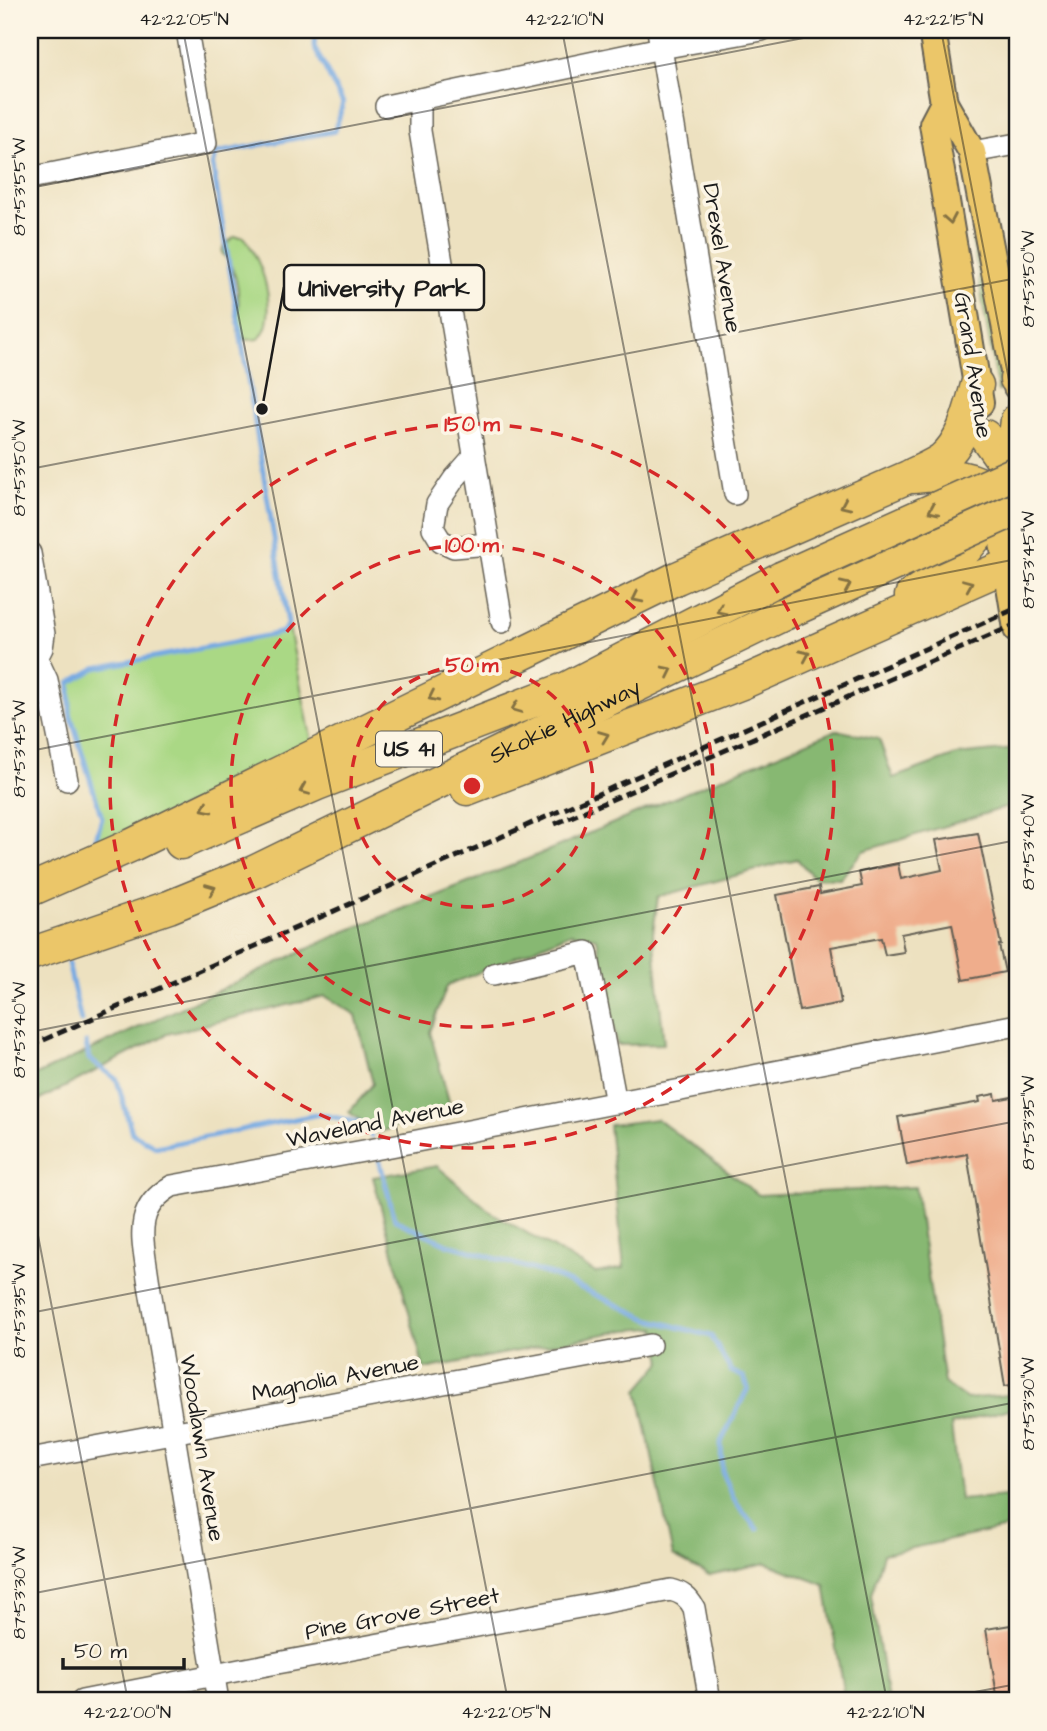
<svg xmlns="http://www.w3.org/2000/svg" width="1047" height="1731" font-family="'Architects Daughter',sans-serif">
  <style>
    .green { fill: #aad885; stroke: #637a50; stroke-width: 2 }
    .forest { fill: #87b872; stroke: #526a47; stroke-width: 2 }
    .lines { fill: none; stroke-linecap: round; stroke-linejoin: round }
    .stream { stroke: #74a9e2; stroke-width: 5 }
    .building { fill: #efad8c }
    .minor-casing { stroke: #656155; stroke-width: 24 }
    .major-casing { stroke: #656155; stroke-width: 30 }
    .highway-casing { stroke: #656155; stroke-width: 35 }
    .minor { stroke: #fff; stroke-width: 21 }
    .major { stroke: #ebc669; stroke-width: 26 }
    .highway { stroke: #ebc669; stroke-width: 32 }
    .rail { stroke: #1c1c1c; stroke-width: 5; stroke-dasharray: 10 5; stroke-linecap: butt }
    .highway-bridge-casing { stroke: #656155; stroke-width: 35; stroke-linecap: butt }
    .highway-bridge { stroke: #ebc669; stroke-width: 32 }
    .oneway { stroke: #847142 }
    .ticks { fill: none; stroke: #1c1c1c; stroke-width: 2; stroke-opacity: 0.45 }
    .ring { fill: none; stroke: #d62828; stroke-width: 3.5; stroke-dasharray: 12 9 }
    .labels { text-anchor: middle; stroke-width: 7; stroke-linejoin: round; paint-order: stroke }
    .shield { fill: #fcf5e5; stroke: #5f5d58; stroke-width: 2 }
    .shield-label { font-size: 21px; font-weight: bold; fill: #1c1c1c }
    .street-label { font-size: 23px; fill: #1c1c1c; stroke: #fcf5e5 }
    .centre { fill: #d62828; stroke: #fcf5e5; stroke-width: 3.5 }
    .ring-label { font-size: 21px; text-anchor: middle; font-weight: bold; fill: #d62828; stroke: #fcf5e5; stroke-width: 7; stroke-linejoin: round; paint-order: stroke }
    .leader { fill: none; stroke: #1c1c1c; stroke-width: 2.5 }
    .callout-dot { fill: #1c1c1c; stroke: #fcf5e5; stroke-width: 2.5 }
    .callout { fill: #fcf5e5; stroke: #1c1c1c; stroke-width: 2.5 }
    .callout-label { font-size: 24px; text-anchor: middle; font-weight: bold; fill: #1c1c1c }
    .neatline { fill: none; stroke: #1c1c1c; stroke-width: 2.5 }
    .ticks-label { font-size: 18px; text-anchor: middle; fill: #1c1c1c }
  </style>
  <rect width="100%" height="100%" fill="#fcf5e5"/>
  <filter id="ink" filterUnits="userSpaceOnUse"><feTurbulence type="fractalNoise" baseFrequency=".0143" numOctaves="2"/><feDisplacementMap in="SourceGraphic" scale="14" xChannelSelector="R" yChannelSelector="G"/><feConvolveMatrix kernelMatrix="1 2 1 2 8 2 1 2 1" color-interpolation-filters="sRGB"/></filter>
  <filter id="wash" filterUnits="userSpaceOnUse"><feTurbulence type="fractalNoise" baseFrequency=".00686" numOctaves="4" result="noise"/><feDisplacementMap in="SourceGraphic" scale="28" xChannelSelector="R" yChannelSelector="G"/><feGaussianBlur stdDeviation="1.57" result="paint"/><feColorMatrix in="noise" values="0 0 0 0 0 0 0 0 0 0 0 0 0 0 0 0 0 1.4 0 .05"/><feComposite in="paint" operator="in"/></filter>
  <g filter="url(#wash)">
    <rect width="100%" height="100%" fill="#ede1c0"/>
    <g class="green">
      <path d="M234 237H244C261 261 273 294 267 324 266 330 262 335 259 339L246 340 238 331C239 304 242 274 222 253L223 247Z"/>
      <path d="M975 239C988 289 999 339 1000 391H998L972 240Z"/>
      <polygon points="288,623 312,742 159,819 95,842 102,818 70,713 70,683 96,668 266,636 283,632"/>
    </g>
    <g class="forest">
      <polygon points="836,730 879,739 893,778 956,755 1014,749 1017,763 1017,804 863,851 840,879 814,878 797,859 658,897 653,933 664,1044 617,1045 597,938 571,933 447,986 430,1032 450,1105 378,1133 349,1112 373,1084 356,1015 325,996 167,1034 30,1105 30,1078 344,932 511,866"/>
      <polygon points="657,1119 759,1195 915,1187 944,1383 967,1399 1017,1394 1017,1407 951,1425 960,1500 1017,1495 1017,1526 883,1554 871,1595 888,1701 845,1701 825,1585 766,1563 709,1575 673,1556 638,1390 662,1362 656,1328 626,1330 424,1369 373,1177 437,1166 491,1212 596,1273 624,1268 609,1125"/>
    </g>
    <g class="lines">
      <g class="stream">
        <polyline points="84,851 95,842 102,818 70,713 70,683 96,668 266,636 283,632 288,623 213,167 216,153 335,131 343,103 314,47 315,30"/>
        <polyline points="68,963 81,1021"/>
        <polyline points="86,1043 89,1059 117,1080 132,1133 156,1147 320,1114 365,1124 371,1136"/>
        <polyline points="378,1155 395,1220 447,1244 555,1276 648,1319 711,1336 731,1371 744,1377 748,1388 721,1442 722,1473 736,1503 757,1529"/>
      </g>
    </g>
    <g id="blocks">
      <g class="building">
        <polygon points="978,833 1001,945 999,945 1005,972 963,980 952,924 901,934 904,952 885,955 881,938 831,947 841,1003 799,1011 777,895 819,887 820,894 862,886 859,872 898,864 901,879 942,870 936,840"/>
        <polygon points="995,1094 996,1100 1017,1096 1017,1384 1005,1386 967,1154 907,1165 898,1117 980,1102 979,1097"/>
        <polygon points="1017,1624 1017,1701 998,1701 986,1629"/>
      </g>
    </g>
  </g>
  <g filter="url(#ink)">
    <use href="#blocks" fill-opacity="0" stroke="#656155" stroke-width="2"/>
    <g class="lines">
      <defs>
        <g id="minor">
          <polyline points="658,30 735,494"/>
          <polyline points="420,99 420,131 502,622"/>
          <polyline points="386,106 661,48 762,30"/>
          <polyline points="972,152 1017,144"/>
          <polyline points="30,178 206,143 187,30"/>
          <polyline points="474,456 454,479 437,504 433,528 441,541 454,547 489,544"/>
          <polyline points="30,553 44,634 42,648 36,660 40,665 47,680 67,780"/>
          <polyline points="494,974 587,952 616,1103"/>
          <polyline points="30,1459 650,1345"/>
          <path d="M82 1701 245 1669 671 1590C682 1593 688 1597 694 1608L710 1701"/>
          <path d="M218 1701 148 1278C143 1239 132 1209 172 1186L391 1146 1017 1025"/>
        </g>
        <g id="major">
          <polyline points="932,30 944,103 972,152 1017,387"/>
          <polyline points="944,103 933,124 980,403"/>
          <polyline points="996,499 1017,629"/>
        </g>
        <g id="highway">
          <polyline points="1016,379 1017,380"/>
          <polyline points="985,436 1000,457 1017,473"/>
          <path d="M913 477C950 473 972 475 1003 496"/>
          <polyline points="911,596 939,575 966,549 980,532 1003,496 1011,468 1017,420"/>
          <polyline points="467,789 742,683 1017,561"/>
          <polyline points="181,843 317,784 567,688 781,578"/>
          <path d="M30 890 132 845 677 578 908 477C919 471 932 466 942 459 963 442 970 410 977 385"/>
          <path id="s1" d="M30 954 169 907 254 872 784 614"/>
        </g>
      </defs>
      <use href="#minor" class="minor-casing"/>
      <use href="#major" class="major-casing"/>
      <use href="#highway" class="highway-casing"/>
      <use href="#minor" class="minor"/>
      <use href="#major" class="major"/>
      <use href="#highway" class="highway"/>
      <g class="rail">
        <polyline points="555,824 1017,624"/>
        <polyline points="30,1046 1017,608"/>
      </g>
      <defs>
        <g id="highway-bridge">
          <polyline points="781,578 1017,472"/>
          <polyline points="784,614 1017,509"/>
        </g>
      </defs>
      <use href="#highway-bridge" class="highway-bridge-casing"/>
      <use href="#highway-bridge" class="highway-bridge"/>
    </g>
    <defs><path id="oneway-chevron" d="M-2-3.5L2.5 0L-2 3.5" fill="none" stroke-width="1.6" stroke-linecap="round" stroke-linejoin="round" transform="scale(1.75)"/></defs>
    <g class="oneway">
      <use href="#oneway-chevron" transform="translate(950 219) rotate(80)"/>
      <use href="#oneway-chevron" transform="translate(845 505) rotate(156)"/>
      <use href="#oneway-chevron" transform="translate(933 510) rotate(156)"/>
      <use href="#oneway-chevron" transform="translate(968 584) rotate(-23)"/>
      <use href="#oneway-chevron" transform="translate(846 586) rotate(-24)"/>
      <use href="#oneway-chevron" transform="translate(637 598) rotate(154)"/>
      <use href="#oneway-chevron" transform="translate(721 610) rotate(153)"/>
      <use href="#oneway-chevron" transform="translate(805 655) rotate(-24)"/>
      <use href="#oneway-chevron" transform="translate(668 671) rotate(-26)"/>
      <use href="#oneway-chevron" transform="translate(433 697) rotate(154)"/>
      <use href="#oneway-chevron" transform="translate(516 708) rotate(159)"/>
      <use href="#oneway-chevron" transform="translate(604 736) rotate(-21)"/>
      <use href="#oneway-chevron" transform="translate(304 790) rotate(157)"/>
      <use href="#oneway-chevron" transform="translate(206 808) rotate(154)"/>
      <use href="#oneway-chevron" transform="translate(211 889) rotate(-22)"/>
    </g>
  </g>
  <path class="ticks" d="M183 30 508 1701M562 30 887 1701M941 30 1017 421M30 188 845 30M30 469 1017 278M30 751 1017 559M30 1032 1017 840M30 1194 128 1701M30 1313 1017 1121M30 1594 1017 1402M927 1701 1017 1684"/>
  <g class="ring">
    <circle cx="472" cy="786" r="121"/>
    <circle cx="472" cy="786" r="241"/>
    <circle cx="472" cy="786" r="362"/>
  </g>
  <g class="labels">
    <rect class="shield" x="376" y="731.5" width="66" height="35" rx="5"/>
    <g class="shield-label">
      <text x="409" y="756">US 41</text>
    </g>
    <g class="street-label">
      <text transform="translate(723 258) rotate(81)" y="8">Drexel Avenue</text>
      <text transform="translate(974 365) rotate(81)" y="8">Grand Avenue</text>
      <text dy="8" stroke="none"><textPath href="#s1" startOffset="584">Skokie Highway</textPath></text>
      <text transform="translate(375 1122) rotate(-11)" y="8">Waveland Avenue</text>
      <text transform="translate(335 1377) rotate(-11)" y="8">Magnolia Avenue</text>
      <text transform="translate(203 1448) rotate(81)" y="8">Woodlawn Avenue</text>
      <text transform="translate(402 1613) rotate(-11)" y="8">Pine Grove Street</text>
    </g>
  </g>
  <circle cx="472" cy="786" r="10" class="centre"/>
  <g class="ring-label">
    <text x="472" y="431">150 m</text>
    <text x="472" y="552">100 m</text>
    <text x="472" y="672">50 m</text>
  </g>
  <path class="leader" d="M262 409L284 287"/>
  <circle class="callout-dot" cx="262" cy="409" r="7"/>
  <rect class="callout" x="284" y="265" width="200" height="45" rx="7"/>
  <g class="callout-label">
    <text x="384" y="296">University Park</text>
  </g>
  <rect width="1047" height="1731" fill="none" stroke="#fcf5e5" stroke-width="77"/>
  <path d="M63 1658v10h121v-10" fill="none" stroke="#1c1c1c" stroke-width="3.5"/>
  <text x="74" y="1658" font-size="21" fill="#1c1c1c" stroke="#fcf5e5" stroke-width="5" paint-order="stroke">50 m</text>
  <rect x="38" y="38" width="971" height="1654" class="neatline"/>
  <g class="ticks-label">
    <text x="184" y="25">42°22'05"N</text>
    <text x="564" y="25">42°22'10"N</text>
    <text x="943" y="25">42°22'15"N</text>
    <text transform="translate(19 187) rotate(-90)" y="6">87°53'55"W</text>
    <text transform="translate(1028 279) rotate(-90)" y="6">87°53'50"W</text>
    <text transform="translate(19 468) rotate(-90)" y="6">87°53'50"W</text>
    <text transform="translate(1028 560) rotate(-90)" y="6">87°53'45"W</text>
    <text transform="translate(19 749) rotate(-90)" y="6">87°53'45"W</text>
    <text transform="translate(1028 842) rotate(-90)" y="6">87°53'40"W</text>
    <text transform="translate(19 1030) rotate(-90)" y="6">87°53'40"W</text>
    <text transform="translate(1028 1123) rotate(-90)" y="6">87°53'35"W</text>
    <text transform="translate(19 1311) rotate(-90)" y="6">87°53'35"W</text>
    <text transform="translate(1028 1404) rotate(-90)" y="6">87°53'30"W</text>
    <text transform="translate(19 1593) rotate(-90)" y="6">87°53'30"W</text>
    <text x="127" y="1718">42°22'00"N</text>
    <text x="506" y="1718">42°22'05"N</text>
    <text x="885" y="1718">42°22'10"N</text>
  </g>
</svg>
